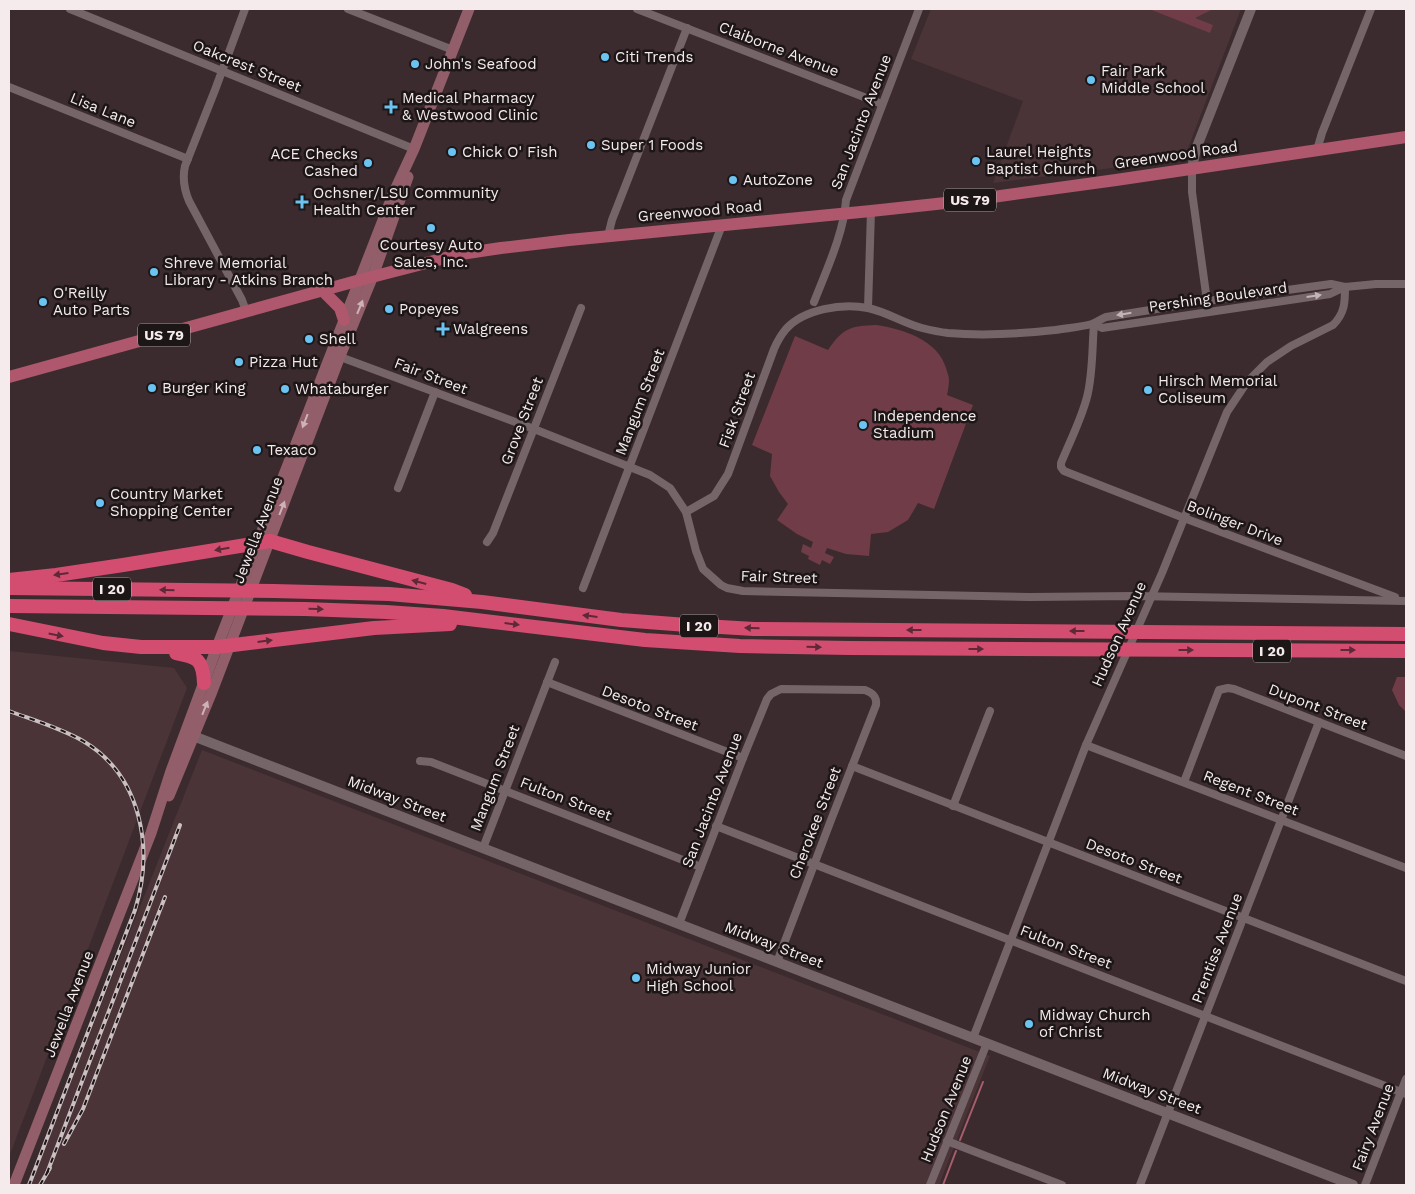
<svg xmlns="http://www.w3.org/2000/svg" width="1415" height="1194" font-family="'Work Sans',sans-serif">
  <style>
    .built { fill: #4a3437 }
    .green { fill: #703c47 }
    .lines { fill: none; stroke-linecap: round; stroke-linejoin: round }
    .stream { stroke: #a85d6d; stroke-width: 2 }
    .minor { stroke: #766568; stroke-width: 8 }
    .tertiary { stroke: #766568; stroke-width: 10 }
    .secondary { stroke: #925e6a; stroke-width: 11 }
    .primary { stroke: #ae576d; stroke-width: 12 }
    .motorway { stroke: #d34d70; stroke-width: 14 }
    .rail-casing { stroke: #cbbfc1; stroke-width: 4 }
    .rail { stroke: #1d1617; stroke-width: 2; stroke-dasharray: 5.5; stroke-linecap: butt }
    .oneway { fill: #c2b5b7 }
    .oneway2 { fill: #cdb3b8 }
    .oneway3 { fill: #5d2936 }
    .poi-dot { fill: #6bc3f2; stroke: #1d1617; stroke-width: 2 }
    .labels { text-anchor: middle; stroke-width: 5; stroke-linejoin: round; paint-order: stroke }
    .shield { fill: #1d1617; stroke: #b4abac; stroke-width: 1 }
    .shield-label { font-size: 14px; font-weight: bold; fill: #f5ebec }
    .street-label { font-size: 15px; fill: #f5ebec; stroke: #1d1617 }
    .poi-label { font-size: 15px; fill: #f5ebec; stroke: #1d1617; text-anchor: start }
  </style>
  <rect width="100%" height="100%" fill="#3b2b2e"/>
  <g class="built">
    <polygon points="931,9 1241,9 1184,159 993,183 1023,101 911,59"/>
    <polygon points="9,651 174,668 187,688 9,1157"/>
    <polygon points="202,750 990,1056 939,1185 30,1185"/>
  </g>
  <g class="green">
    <polygon points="1149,9 1174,9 1183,10 1194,9 1213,9 1195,18 1213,25 1210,33"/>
    <path d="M876 325C903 329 938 340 946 368 947 372 949 376 949 380 949 385 948 390 947 395L973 405 934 509 918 503 908 520 888 532 871 534 869 556 846 554 827 548 825 553 834 557 830 564 822 560 820 565 808 559 809 556 801 552 803 544 811 548 813 542 797 534 777 520 788 504 779 492 770 476 772 454 752 445 795 336 828 350C843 328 850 326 876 325Z"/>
    <polygon points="1397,677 1406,677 1406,712 1399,705 1392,690"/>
  </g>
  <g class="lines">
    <g class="stream">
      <polyline points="960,1140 983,1082"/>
      <polyline points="943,1185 956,1151"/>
    </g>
    <g class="minor">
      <polyline points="70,9 414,149"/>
      <path d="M245 9 215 90 185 166C182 179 184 189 189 201L242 300 246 311"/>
      <polyline points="348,9 453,50"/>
      <polyline points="637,9 882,104"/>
      <polyline points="9,87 188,159"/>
      <polyline points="1317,150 1322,133 1371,9"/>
      <polyline points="1192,168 1192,192 1207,301"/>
      <polyline points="608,236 612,220 687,28"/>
      <path d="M814 302C826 271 844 233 846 200L919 9"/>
      <polyline points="868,308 871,211"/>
      <path d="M1094 324C1092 348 1093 374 1087 397 1081 420 1070 441 1061 463V467L1064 471 1184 518 1395 597"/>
      <polyline points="1094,324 1102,328 1330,294 1345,287"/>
      <polyline points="335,355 534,429 650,475 670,488 686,512 696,551 703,569 721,585 727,588 743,591 1029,597 1134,596 1406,601"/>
      <polyline points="398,488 435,392"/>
      <path d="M686 512 714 496 728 474 774 349C777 342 781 335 786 329 804 309 842 303 868 308 887 312 903 323 922 328 930 330 939 332 948 333 983 336 1019 334 1055 330 1067 328 1081 327 1092 324 1097 322 1101 319 1106 317L1207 301 1331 284 1345 287 1376 284H1406"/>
      <polyline points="487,542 493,533 581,308"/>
      <polyline points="583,588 722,225"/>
      <polyline points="547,682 743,758"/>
      <polyline points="1086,745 1406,868"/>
      <polyline points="420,761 431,762 701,867"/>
      <polyline points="852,766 1406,981"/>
      <polyline points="1184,782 1219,690 1228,688 1234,689 1406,756"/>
      <polyline points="953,806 990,711"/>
      <polyline points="716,826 1406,1094"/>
      <polyline points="483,848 555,662"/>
      <path d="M679 924 743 758 767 699 771 694 781 689 865 690C873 693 877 697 876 705L831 820 777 962"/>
      <path d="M973 1038 1086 745 1162 573 1227 412 1247 382 1267 362 1291 346 1333 325C1345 313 1345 302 1345 287"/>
      <polyline points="947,1141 1062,1185"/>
      <polyline points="930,1185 987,1043"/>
      <polyline points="1140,1185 1319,722"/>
      <polyline points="1365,1185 1406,1079"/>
    </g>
    <g class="tertiary">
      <polyline points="1192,168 1196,149 1251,9"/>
      <polyline points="188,734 1353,1185"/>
    </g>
    <g class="secondary">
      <polyline points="169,796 211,694 340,356 373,276 408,177"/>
      <polyline points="14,1185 151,833 171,771 217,647 378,233 394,192 414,149 469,9"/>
    </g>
    <g class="primary">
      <polyline points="322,290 340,308 344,320"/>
      <polyline points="9,377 360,280 461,254 501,248 569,240 871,211 964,201 1116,180 1406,137"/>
    </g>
    <g class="motorway">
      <polyline points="9,580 56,575 123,565 270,541 308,552 452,590 465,595"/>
      <polyline points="9,588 274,591 389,594 482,602 621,620 687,625 754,629 1406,634"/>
      <polyline points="9,606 305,609 386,612 443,616 645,640 740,646 850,648 1406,651"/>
      <polyline points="9,624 103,643 141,647 217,647 374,628 450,624"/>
      <path d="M176 653C198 657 203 660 204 683"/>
    </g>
    <defs>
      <g id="rail">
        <path d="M9 711C33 720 60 728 83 741 142 776 154 849 135 910L29 1185"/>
        <polyline points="64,1144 83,1109 165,897"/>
        <polyline points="47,1173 180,825"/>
        <polyline points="40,1185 50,1168"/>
      </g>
    </defs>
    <use href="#rail" class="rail-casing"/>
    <use href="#rail" class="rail"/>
  </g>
  <defs><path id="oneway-solid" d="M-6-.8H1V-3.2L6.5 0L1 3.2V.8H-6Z" transform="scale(1.25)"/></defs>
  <g class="oneway">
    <use href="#oneway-solid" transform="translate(1314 296) rotate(-8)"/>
    <use href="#oneway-solid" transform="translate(1124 314) rotate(171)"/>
  </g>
  <g class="oneway2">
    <use href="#oneway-solid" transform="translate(360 307) rotate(-68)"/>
    <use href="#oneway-solid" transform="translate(305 421) rotate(111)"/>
    <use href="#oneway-solid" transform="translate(282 508) rotate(-69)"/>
    <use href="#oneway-solid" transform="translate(205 708) rotate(-68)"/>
  </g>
  <g class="oneway3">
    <use href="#oneway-solid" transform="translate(222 549) rotate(170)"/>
    <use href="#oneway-solid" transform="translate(61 574) rotate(172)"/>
    <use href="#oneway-solid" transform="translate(419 582) rotate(-165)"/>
    <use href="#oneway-solid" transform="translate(167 590) rotate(-179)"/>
    <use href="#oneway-solid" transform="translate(316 609) rotate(2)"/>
    <use href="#oneway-solid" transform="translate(590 616) rotate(-173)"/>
    <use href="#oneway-solid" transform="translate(512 624) rotate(7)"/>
    <use href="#oneway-solid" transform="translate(752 628) rotate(-178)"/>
    <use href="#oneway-solid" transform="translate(914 630) rotate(-180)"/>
    <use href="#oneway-solid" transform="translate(1077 631) rotate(-180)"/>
    <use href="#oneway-solid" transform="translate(56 635) rotate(11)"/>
    <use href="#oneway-solid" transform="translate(265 641) rotate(-7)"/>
    <use href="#oneway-solid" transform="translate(814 647) rotate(1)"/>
    <use href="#oneway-solid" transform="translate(976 649)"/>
    <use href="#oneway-solid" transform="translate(1186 650)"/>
    <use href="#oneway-solid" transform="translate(1348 650)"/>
  </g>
  <g class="poi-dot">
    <circle cx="605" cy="57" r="5"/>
    <circle cx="415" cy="64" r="5"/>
    <circle cx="1091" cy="80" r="5"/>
    <path d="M388.5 99.5h5v5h5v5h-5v5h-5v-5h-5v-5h5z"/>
    <circle cx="591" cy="145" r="5"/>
    <circle cx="452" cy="152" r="5"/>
    <circle cx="976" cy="161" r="5"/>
    <circle cx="368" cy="163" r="5"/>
    <circle cx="733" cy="180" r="5"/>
    <path d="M299.5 194.5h5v5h5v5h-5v5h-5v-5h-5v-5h5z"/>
    <circle cx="431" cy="228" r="5"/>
    <circle cx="154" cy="272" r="5"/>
    <circle cx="43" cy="302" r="5"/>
    <circle cx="389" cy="309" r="5"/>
    <path d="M440.5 321.5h5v5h5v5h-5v5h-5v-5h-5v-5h5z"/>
    <circle cx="309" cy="339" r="5"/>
    <circle cx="239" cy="362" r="5"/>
    <circle cx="152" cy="388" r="5"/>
    <circle cx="285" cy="389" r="5"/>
    <circle cx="1148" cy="390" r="5"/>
    <circle cx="863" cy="425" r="5"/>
    <circle cx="257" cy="450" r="5"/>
    <circle cx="100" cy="503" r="5"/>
    <circle cx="636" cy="978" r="5"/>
    <circle cx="1029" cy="1024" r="5"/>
  </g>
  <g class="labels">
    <g class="shield">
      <rect x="944" y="188.5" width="52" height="23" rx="4"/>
      <rect x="138" y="323.5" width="52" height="23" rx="4"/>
      <rect x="93" y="577.5" width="38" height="23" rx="4"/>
      <rect x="680" y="614.5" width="38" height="23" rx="4"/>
      <rect x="1253" y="639.5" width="38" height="23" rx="4"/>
    </g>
    <g class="shield-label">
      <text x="970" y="205">US 79</text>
      <text x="164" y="340">US 79</text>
      <text x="112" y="594">I 20</text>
      <text x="699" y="631">I 20</text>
      <text x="1272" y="656">I 20</text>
    </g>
    <g class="street-label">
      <text transform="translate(779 49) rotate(21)" y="5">Claiborne Avenue</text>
      <text transform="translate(247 66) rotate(22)" y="5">Oakcrest Street</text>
      <text transform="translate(103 110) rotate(22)" y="5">Lisa Lane</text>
      <text transform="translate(861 122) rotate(-69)" y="5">San Jacinto Avenue</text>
      <text transform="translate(1176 155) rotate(-8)" y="5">Greenwood Road</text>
      <text transform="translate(700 211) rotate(-5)" y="5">Greenwood Road</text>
      <text transform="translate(1218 297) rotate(-8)" y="5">Pershing Boulevard</text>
      <text transform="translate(431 376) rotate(21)" y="5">Fair Street</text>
      <text transform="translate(640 402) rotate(-69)" y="5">Mangum Street</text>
      <text transform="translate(737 410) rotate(-70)" y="5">Fisk Street</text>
      <text transform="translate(522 421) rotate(-69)" y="5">Grove Street</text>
      <text transform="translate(1235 523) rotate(21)" y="5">Bolinger Drive</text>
      <text transform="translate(258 530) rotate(-69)" y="5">Jewella Avenue</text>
      <text transform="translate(779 577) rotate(2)" y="5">Fair Street</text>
      <text transform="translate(1119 634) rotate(-66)" y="5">Hudson Avenue</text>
      <text transform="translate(1318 707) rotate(21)" y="5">Dupont Street</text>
      <text transform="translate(650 708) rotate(21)" y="5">Desoto Street</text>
      <text transform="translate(495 778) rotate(-69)" y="5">Mangum Street</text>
      <text transform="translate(1251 793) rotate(21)" y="5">Regent Street</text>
      <text transform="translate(397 799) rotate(21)" y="5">Midway Street</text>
      <text transform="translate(566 799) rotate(21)" y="5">Fulton Street</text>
      <text transform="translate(712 800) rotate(-69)" y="5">San Jacinto Avenue</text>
      <text transform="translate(815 823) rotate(-69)" y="5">Cherokee Street</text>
      <text transform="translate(1134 861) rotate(21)" y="5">Desoto Street</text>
      <text transform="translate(774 945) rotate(21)" y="5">Midway Street</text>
      <text transform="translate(1066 947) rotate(21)" y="5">Fulton Street</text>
      <text transform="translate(1217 948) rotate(-69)" y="5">Prentiss Avenue</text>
      <text transform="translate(69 1004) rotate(-69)" y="5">Jewella Avenue</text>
      <text transform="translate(1152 1091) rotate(21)" y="5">Midway Street</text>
      <text transform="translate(946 1109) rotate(-68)" y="5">Hudson Avenue</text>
      <text transform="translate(1373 1127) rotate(-69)" y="5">Fairy Avenue</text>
    </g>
    <g class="poi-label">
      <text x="615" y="62">Citi Trends</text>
      <text x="425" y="69">John's Seafood</text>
      <text x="1101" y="76">Fair Park<tspan x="1101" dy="17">Middle School</tspan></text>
      <text x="402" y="103">Medical Pharmacy<tspan x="402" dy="17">&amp; Westwood Clinic</tspan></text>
      <text x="601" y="150">Super 1 Foods</text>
      <text x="462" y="157">Chick O' Fish</text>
      <text x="986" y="157">Laurel Heights<tspan x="986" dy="17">Baptist Church</tspan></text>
      <text x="358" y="159" text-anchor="end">ACE Checks<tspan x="358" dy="17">Cashed</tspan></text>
      <text x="743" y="185">AutoZone</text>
      <text x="313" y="198">Ochsner/LSU Community<tspan x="313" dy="17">Health Center</tspan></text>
      <text x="431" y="250" text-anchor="middle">Courtesy Auto<tspan x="431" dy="17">Sales, Inc.</tspan></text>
      <text x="164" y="268">Shreve Memorial<tspan x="164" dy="17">Library - Atkins Branch</tspan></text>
      <text x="53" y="298">O'Reilly<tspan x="53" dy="17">Auto Parts</tspan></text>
      <text x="399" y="314">Popeyes</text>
      <text x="453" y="334">Walgreens</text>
      <text x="319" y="344">Shell</text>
      <text x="249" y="367">Pizza Hut</text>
      <text x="1158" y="386">Hirsch Memorial<tspan x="1158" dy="17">Coliseum</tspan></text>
      <text x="162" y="393">Burger King</text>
      <text x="295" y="394">Whataburger</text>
      <text x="873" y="421">Independence<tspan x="873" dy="17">Stadium</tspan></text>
      <text x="267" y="455">Texaco</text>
      <text x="110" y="499">Country Market<tspan x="110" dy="17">Shopping Center</tspan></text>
      <text x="646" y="974">Midway Junior<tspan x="646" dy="17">High School</tspan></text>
      <text x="1039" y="1020">Midway Church<tspan x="1039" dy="17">of Christ</tspan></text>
    </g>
  </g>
  <rect width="1415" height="1194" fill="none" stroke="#f5ebec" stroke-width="20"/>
</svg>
